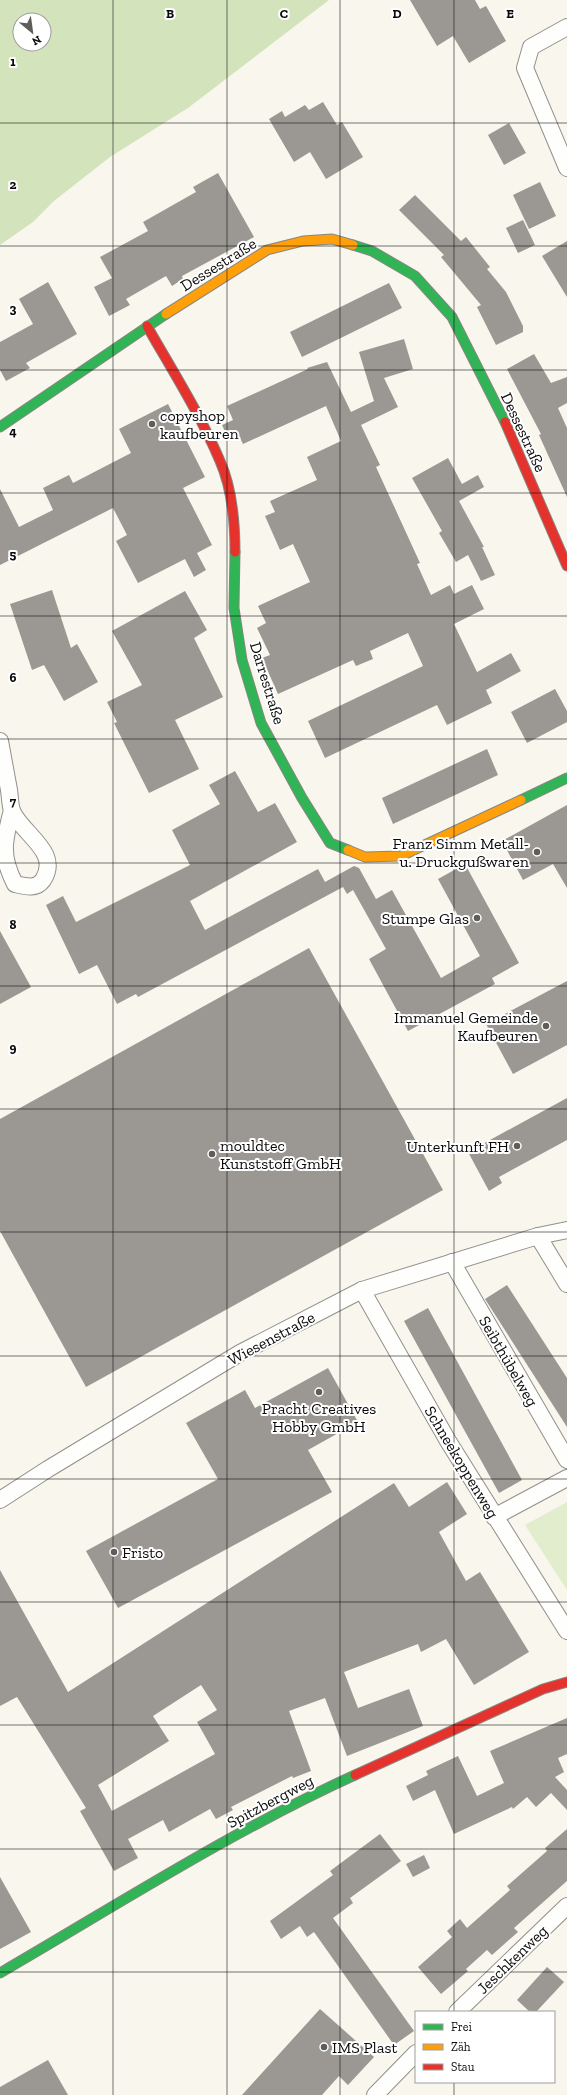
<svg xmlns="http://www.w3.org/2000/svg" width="567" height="2095" font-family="'Zilla Slab',serif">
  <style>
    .green { fill: #e2edce }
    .forest { fill: #d3e4bc; fill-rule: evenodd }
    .building { fill: #9b9894; fill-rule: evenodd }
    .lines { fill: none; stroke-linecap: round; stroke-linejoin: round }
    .street-casing { stroke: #92908c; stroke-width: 18 }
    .fast-casing { stroke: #888783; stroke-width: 11 }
    .slow-casing { stroke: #888783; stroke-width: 11 }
    .jam-casing { stroke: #888783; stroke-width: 11 }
    .street { stroke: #fefefc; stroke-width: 16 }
    .fast { stroke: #30b455; stroke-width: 9 }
    .slow { stroke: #ff9f0a; stroke-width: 9 }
    .jam { stroke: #e5322d; stroke-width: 9 }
    .grid { fill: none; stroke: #0a0a0a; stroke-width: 1; stroke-opacity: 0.55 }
    .poi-dot { fill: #5e5d59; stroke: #fff; stroke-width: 1.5 }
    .labels { text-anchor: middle; stroke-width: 4; stroke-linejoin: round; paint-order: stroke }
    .street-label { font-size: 16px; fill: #0a0a0a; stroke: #fff }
    .poi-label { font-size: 16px; fill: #0a0a0a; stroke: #fff; text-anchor: start }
    .grid-label { font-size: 13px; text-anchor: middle; font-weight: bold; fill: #0a0a0a; stroke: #fff; stroke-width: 4; stroke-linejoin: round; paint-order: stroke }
  </style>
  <rect width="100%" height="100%" fill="#f9f6ed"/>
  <polygon class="green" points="567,1502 567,1590 525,1525"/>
  <path class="forest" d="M0 0H329L188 108 110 157 54 201 33 222 0 245ZM20 20H44V44H20Z"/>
  <g class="building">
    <polygon points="410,0 475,0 480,9 486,6 506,41 469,63 453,36 437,46"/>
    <polygon points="323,102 337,125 342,122 363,157 326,179 310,152 294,162 269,119 282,111 285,117 305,105 309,110"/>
    <polygon points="509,123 526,153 504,165 488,135"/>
    <polygon points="218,173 254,237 182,276 183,279 172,286 166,276 126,299 130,305 109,316 94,287 112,278 100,257 148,231 143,222 196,192 193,187"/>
    <polygon points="540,182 556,216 529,229 513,195"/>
    <polygon points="415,195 461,241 466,237 490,267 487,269 506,292 523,326 523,332 496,345 477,307 481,305 441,257 444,255 399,210"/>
    <polygon points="523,220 535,245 518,253 506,228"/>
    <polygon points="567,241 567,297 542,256"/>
    <polygon points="48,282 77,334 26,363 30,368 6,381 0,370 0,342 33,324 19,299"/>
    <polygon points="389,283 402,308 302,357 290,332"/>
    <polygon points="404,339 413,369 384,378 398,407 361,425 380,465 376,467 420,563 417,564 431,595 450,585 454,594 472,585 484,609 454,624 477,672 511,653 521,671 486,690 492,703 447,725 437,705 325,758 308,721 423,666 408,633 370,651 373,659 356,666 353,660 278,694 262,658 270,655 257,628 266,623 258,606 310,582 293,544 280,550 265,516 275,512 270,501 317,480 307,457 341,441 326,406 243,444 239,436 229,440 222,425 233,420 227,406 308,369 307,368 327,362 351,412 374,401 359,352"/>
    <polygon points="534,354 551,383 567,377 567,403 558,408 567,428 567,497 539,435 541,434 507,369"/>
    <polygon points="168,404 205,477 183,488 212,545 197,553 206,570 194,577 185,559 138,583 116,541 127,535 113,508 0,565 0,489 19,527 53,510 43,488 69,475 73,483 131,453 119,429"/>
    <polygon points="448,458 462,484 478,475 484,487 459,501 484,547 482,547 495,575 481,581 468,555 456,562 439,533 442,531 412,478"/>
    <polygon points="52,590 71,648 77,644 98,682 64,701 44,665 32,670 10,604"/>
    <polygon points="185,591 207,630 194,638 223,697 175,720 199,769 149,793 114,723 117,722 107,702 142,685 112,631"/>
    <polygon points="555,689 567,711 567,722 527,743 511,712"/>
    <polygon points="487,749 498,775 393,824 382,798"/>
    <polygon points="235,771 258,812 275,803 297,842 190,901 205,930 318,869 325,882 354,866 359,868 376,899 392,890 441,978 480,956 438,879 465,864 519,963 492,978 495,984 408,1031 369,959 386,949 353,890 347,894 343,887 138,997 136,994 117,1004 97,965 79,974 46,905 63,896 76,922 190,865 172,830 220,804 209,785"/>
    <polygon points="567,805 567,888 553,864 523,880 502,841"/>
    <polygon points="0,931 31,987 0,1004"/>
    <polygon points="309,948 443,1190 86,1387 0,1231 0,1119"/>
    <polygon points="567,981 567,1045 513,1074 486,1024"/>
    <polygon points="567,1098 567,1140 499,1177 502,1183 489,1191 468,1152"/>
    <polygon points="507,1285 567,1378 567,1427 485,1299"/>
    <polygon points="428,1308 522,1480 499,1493 404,1321"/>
    <polygon points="328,1368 358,1422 308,1450 332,1492 118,1608 86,1551 218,1479 186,1423 245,1390 255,1408"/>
    <path d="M447 1482 467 1514 439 1532 466 1581 480 1572 529 1652 474 1685 446 1639 421 1652 418 1644 344 1672 358 1708 409 1689 423 1726 347 1756 325 1698 289 1711 311 1771 293 1778 292 1776 231 1807 233 1810 216 1819 210 1809 169 1832 163 1820 128 1839 138 1858 114 1871 80 1811 86 1808 17 1697 0 1706V1570L68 1692 394 1483 409 1507ZM201 1685 217 1710 197 1722 215 1754 112 1811 98 1785 169 1741 153 1716Z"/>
    <polygon points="567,1718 567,1754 558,1758 564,1772 555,1777 567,1790 567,1810 551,1793 536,1807 527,1797 513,1809 512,1807 454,1834 435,1790 413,1801 406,1786 428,1775 426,1771 458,1756 477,1796 504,1783 490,1751"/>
    <polygon points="567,1829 567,1881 514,1928 518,1932 492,1955 487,1950 466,1969 468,1971 441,1994 418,1967 452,1937 447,1931 460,1919 467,1928 510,1890 507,1886 547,1851 545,1848"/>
    <polygon points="380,1834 401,1861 350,1898 353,1903 333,1918 414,2031 394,2045 314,1932 307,1937 300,1926 281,1939 270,1921 333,1875 330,1871"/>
    <polygon points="424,1855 430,1868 413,1877 406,1864"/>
    <polygon points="0,1877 31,1932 0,1949"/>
    <polygon points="547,1967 564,1982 536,2012 530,2012 517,2000"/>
    <polygon points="320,2009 374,2057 348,2085 339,2076 322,2095 242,2095"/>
    <polygon points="48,2060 68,2095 0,2095 0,2087"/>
  </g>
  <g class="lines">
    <defs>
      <g id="street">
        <polyline points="567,27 531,47 525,68 567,168"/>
        <path d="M0 741C3 757 6 773 9 790 10 796 10 805 12 811 23 835 61 852 43 880 36 890 24 886 15 884 0 855 4 841 12 810"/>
        <polyline points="538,1236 567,1284"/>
        <polyline points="452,1262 567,1460"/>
        <polyline points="362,1290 448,1441 567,1631"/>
        <polyline points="0,1500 48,1469 240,1353 362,1290 538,1236 567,1230"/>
        <polyline points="494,1517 567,1478"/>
        <polyline points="457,2012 567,1906"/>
        <polyline points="375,2095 416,2053"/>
      </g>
      <g id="fast">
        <polyline points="353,245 372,251 415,276 452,317 505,422"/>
        <polyline points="0,427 166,314"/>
        <polyline points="235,552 234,608 242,660 261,723 302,798 330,843 348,850"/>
        <polyline points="521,800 567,778"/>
        <path d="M0 1973C117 1905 232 1831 355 1775"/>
      </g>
      <g id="slow">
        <polyline points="166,314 267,250 303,241 332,239 353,245"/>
        <polyline points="348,850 365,857 401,856 521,800"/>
      </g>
      <g id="jam">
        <path d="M147 326C172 370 200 414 220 461 232 488 235 522 235 552"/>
        <polyline points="505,422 567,566"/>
        <polyline points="355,1775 543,1689 567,1682"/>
      </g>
    </defs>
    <use href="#street" class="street-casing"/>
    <use href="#fast" class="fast-casing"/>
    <use href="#slow" class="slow-casing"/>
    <use href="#jam" class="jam-casing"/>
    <use href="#street" class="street"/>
    <use href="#fast" class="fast"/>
    <use href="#slow" class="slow"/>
    <use href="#jam" class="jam"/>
  </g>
  <path class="grid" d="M113 0V2095M227 0V2095M340 0V2095M454 0V2012M0 123H567M0 246H567M0 370H567M0 493H567M0 616H567M0 739H567M0 863H567M0 986H567M0 1109H567M0 1232H567M0 1356H567M0 1479H567M0 1602H567M0 1725H567M0 1849H567M0 1972H567M454 2082V2095"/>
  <g class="poi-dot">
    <circle cx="152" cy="424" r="4"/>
    <circle cx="537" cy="852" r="4"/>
    <circle cx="477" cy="918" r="4"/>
    <circle cx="546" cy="1026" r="4"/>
    <circle cx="517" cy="1146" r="4"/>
    <circle cx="212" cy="1154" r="4"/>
    <circle cx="319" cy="1392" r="4"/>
    <circle cx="114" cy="1552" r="4"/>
    <circle cx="324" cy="2047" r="4"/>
  </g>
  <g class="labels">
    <g class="street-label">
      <text transform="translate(218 264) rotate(-32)" y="6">Dessestraße</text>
      <text transform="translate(524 432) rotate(65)" y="6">Dessestraße</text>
      <text transform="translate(268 683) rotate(73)" y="6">Darrestraße</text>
      <text transform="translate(271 1338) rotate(-28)" y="6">Wiesenstraße</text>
      <text transform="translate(509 1361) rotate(60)" y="6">Seibthübelweg</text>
      <text transform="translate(462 1462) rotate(59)" y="6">Schneekoppenweg</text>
      <text transform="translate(270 1801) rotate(-28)" y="6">Spitzbergweg</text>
      <text transform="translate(512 1959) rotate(-44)" y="6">Jeschkenweg</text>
    </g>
    <g class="poi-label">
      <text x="160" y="421">copyshop<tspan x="160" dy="18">kaufbeuren</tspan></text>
      <text x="529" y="849" text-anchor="end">Franz Simm Metall-<tspan x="529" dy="18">u. Druckgußwaren</tspan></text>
      <text x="469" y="924" text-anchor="end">Stumpe Glas</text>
      <text x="538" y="1023" text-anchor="end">Immanuel Gemeinde<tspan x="538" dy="18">Kaufbeuren</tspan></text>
      <text x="220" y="1151">mouldtec<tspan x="220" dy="18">Kunststoff GmbH</tspan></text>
      <text x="509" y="1152" text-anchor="end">Unterkunft FH</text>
      <text x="319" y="1414" text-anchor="middle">Pracht Creatives<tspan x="319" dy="18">Hobby GmbH</tspan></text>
      <text x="122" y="1558">Fristo</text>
      <text x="332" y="2053">IMS Plast</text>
    </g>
  </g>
  <g class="grid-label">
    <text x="170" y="18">B</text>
    <text x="284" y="18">C</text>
    <text x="397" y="18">D</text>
    <text x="510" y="18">E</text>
    <text x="13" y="66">1</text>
    <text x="13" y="189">2</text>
    <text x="13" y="313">3</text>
    <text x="13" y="436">4</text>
    <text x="13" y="559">5</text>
    <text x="13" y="682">6</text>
    <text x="13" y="806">7</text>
    <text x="13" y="929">8</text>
    <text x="13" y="1052">9</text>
  </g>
  <rect x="415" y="2011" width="140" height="72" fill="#ffffff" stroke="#9d9d9d"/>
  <rect x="423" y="2024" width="20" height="6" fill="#30b455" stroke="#9d9d9d"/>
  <text x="451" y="2031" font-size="12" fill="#0a0a0a">Frei</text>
  <rect x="423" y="2044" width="20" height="6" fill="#ff9f0a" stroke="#9d9d9d"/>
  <text x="451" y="2051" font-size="12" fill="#0a0a0a">Zäh</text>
  <rect x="423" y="2064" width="20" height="6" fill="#e5322d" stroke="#9d9d9d"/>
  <text x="451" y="2071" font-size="12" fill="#0a0a0a">Stau</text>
  <g transform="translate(32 32) rotate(151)"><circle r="19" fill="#ffffff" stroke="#9d9d9d"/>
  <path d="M0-3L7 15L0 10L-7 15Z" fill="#5e5d59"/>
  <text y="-6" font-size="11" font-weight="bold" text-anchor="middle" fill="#0a0a0a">N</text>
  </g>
</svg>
